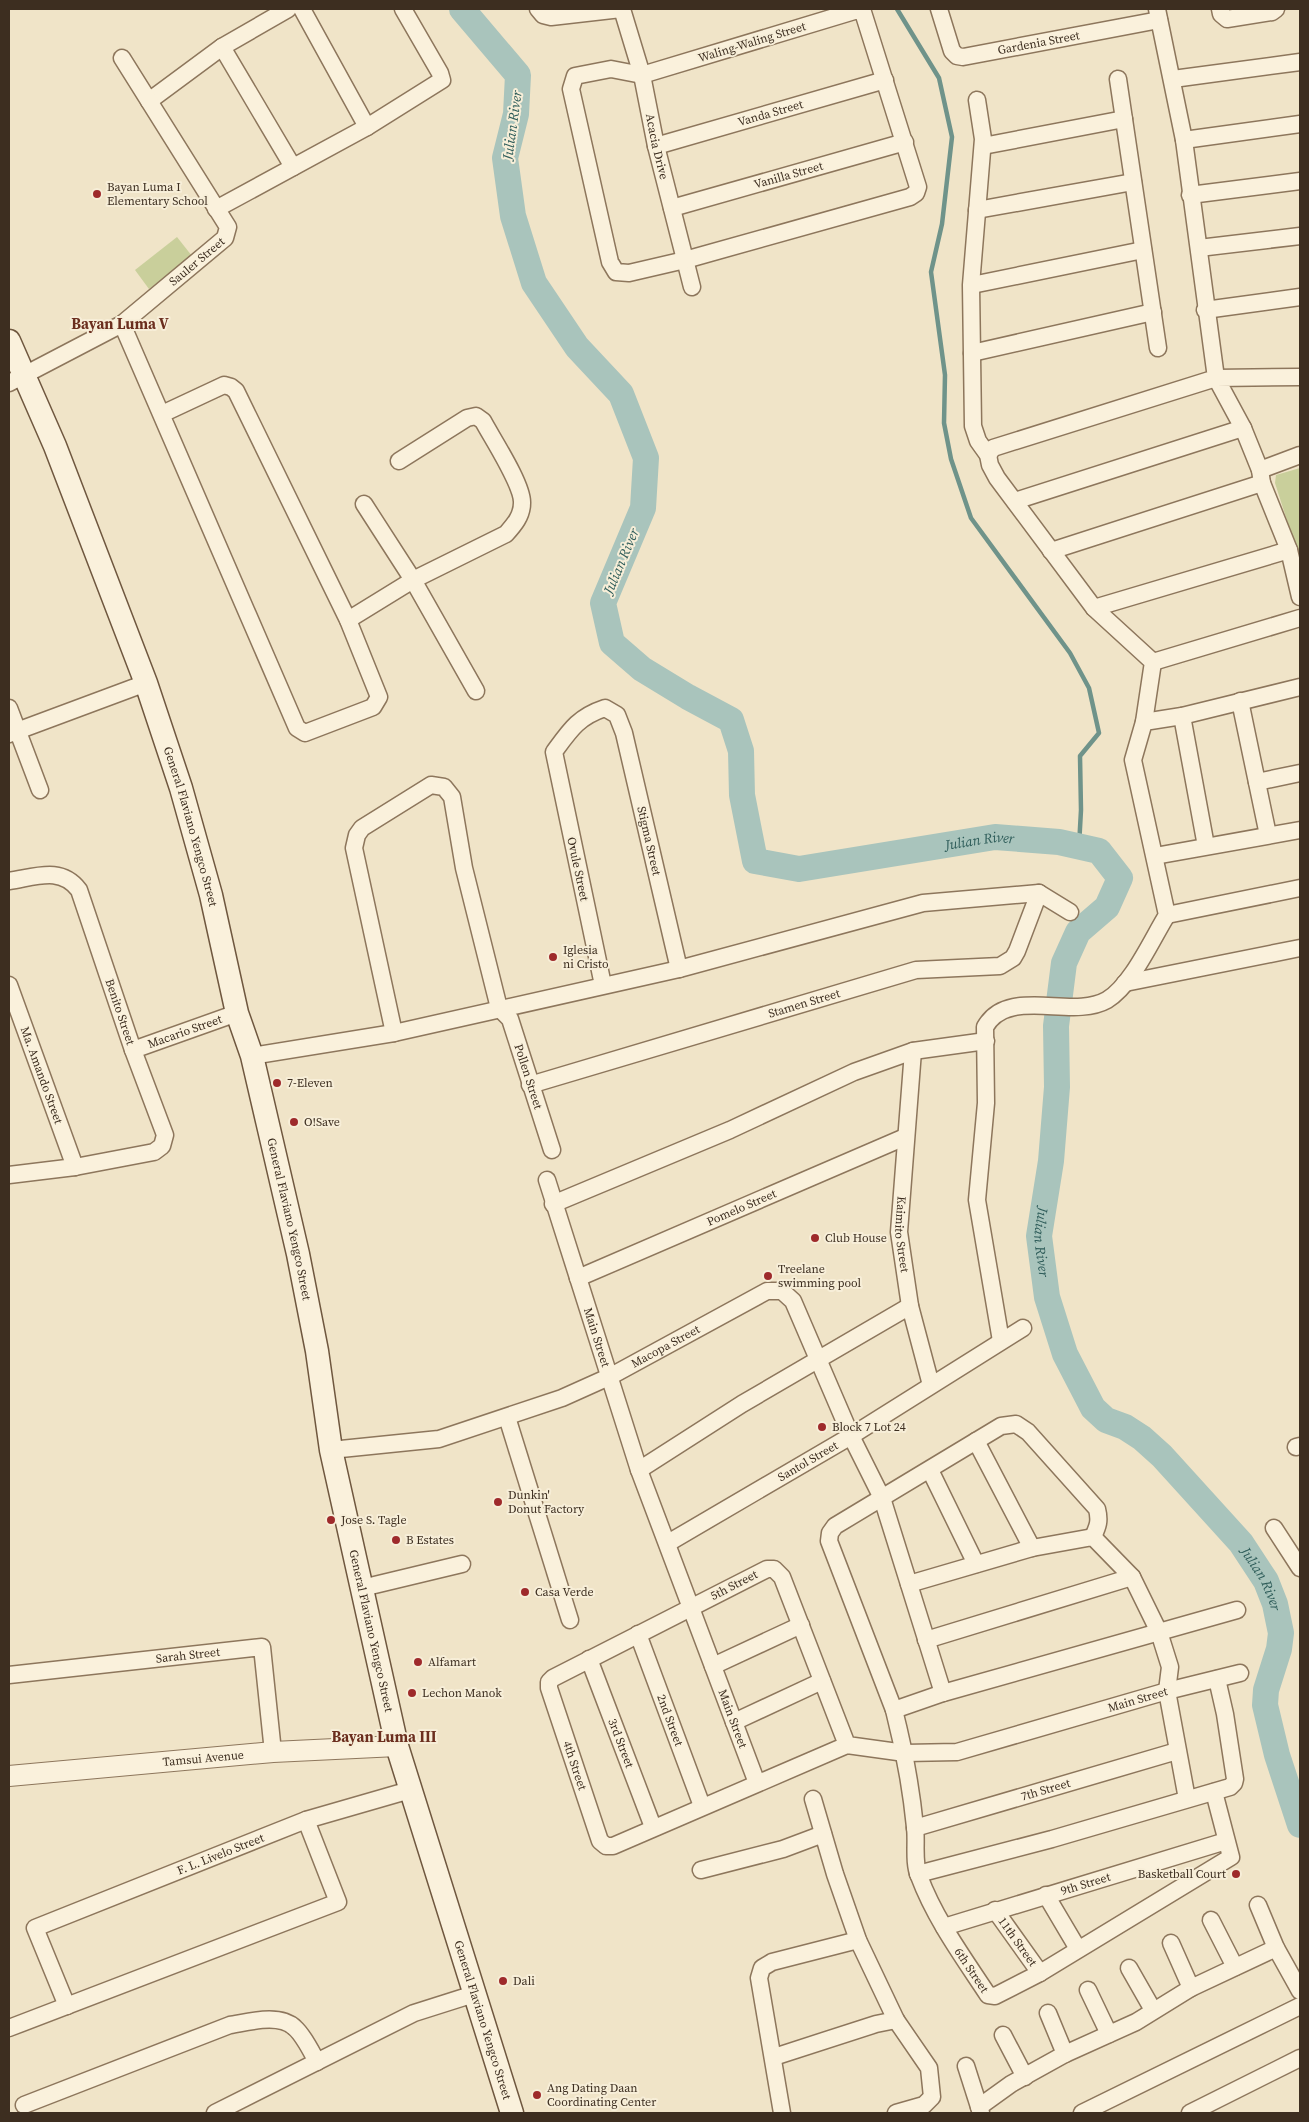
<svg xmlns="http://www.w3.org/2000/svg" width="1309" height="2122" font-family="'Source Serif 4',serif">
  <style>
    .park { fill: #c9cf9b }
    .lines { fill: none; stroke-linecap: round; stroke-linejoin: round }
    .stream { stroke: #6f938a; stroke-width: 4.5 }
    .river { stroke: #a9c4bc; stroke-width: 26 }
    .minor-casing { stroke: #8d765c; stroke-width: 19 }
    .tertiary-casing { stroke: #8d765c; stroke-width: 22 }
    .secondary-casing { stroke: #6f573f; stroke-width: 25 }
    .minor { stroke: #faf1dc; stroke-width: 16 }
    .tertiary { stroke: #faf1dc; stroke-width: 20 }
    .secondary { stroke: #faf1dc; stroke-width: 22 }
    .poi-dot { fill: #9e2a2b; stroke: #f7eed8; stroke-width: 2 }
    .labels { text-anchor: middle; stroke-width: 4; stroke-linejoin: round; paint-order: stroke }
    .street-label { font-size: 12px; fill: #3d2e20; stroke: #f7eed8 }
    .poi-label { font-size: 12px; fill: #3d2e20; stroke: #f7eed8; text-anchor: start }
    .water-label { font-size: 14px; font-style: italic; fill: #2f5d5a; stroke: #f7eed8 }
    .quarter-label { font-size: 15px; font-weight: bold; fill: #6b2e1e; stroke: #f7eed8 }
  </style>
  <rect width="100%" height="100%" fill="#f0e4c8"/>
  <g class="park">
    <polygon points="177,237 192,256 149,289 135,270"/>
    <polygon points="1300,468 1300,561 1275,483 1276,475"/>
  </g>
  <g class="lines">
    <polyline class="stream" points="897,9 939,78 952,137 942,224 931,272 945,375 944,423 951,459 971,518 1070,653 1089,688 1099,733 1080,756 1081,810 1079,846"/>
    <path class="river" id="s1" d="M462 9 518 75 516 114 505 158 513 216 534 283 577 347 621 394 646 458 643 508 603 603 612 643 642 669 688 697 731 720 741 751 742 795 755 861 799 869 995 837 1059 842 1099 851 1120 878 1107 907 1078 932 1064 963 1056 1026 1057 1087 1051 1161 1039 1236 1047 1297 1065 1354 1093 1408 1106 1420 1125 1427 1142 1438 1162 1456 1241 1543 1266 1581 1275 1604 1281 1633 1279 1649 1266 1690 1265 1705 1277 1755 1300 1825"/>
    <defs>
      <g id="minor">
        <polyline points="302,9 367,127"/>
        <polyline points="538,9 543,15 551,17 621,9"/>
        <path id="s2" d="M622 9 642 75 656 146 692 287"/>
        <polyline points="861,9 642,75 611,69 575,76 571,89 610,262 616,272 629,273 685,260 910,197 916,193 918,187 862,9"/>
        <path id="s3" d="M939 9 952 51 957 56 963 57 1159 20"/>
        <polyline points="1220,9 1221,14 1227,19 1272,12 1276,9"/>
        <polyline points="222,47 293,167"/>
        <polyline points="1118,79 1158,348"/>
        <polyline points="1173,79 1300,62"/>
        <polyline points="977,100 983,139 971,285 973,426 978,441 988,455 990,465 997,478 1094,608 1153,662 1144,722"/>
        <polyline points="149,101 222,47 288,9"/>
        <polyline points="1184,140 1300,124"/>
        <path id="s4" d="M656 146 885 80"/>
        <polyline points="983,146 1124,119"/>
        <polyline points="1190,195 1300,181"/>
        <path id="s5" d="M672 208 905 142"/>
        <polyline points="216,209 367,127 442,80 440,73 403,9"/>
        <polyline points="977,210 1133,182"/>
        <polyline points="1199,248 1300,236"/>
        <polyline points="972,285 1143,250"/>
        <polyline points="1205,310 1300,297"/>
        <polyline points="122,324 297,728 305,733 373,707 379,697 348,620 236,391 231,387 224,385 162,414"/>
        <polyline points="972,353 1153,312"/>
        <polyline points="1300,377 1216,378 1243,428 1260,470 1262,483 1289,550 1300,597"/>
        <path id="s6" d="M9 383 122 324 225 238 228 227 122 58"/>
        <polyline points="988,455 993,448 1216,378 1184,140 1157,9"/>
        <polyline points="1260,470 1300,455"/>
        <polyline points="1015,501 1243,428"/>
        <path d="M364 504 413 580 506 534C514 525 522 516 522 503 523 485 492 438 483 421L476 416 467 418 399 461"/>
        <polyline points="1051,551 1262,483"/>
        <polyline points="1094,608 1289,550"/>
        <polyline points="348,620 413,580 476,691"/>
        <polyline points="1153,662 1300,618"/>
        <polyline points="1240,701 1268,835"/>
        <polyline points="9,708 40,790"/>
        <polyline points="1182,716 1206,846"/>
        <polyline points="9,734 146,683"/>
        <polyline points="1257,782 1300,773"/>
        <polyline points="1155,856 1300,830"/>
        <path id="s7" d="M9 881C36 877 61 866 79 890L133 1050 165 1135 162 1146 154 1152 75 1167 9 1175"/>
        <polyline points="1167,915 1300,888"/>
        <polyline points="1125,983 1300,948"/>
        <path id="s8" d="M9 985 75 1167"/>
        <path id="s9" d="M603 985 554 752C570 730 578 717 605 708L617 715 624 733 679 969"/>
        <path id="s10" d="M499 1008 510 1019 552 1150"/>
        <polyline points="394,1033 354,848 357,835 362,828 431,785 444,787 452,797 464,868 499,1008"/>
        <path id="s11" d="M133 1050 237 1013"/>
        <path id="s12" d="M913 1051 899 1232 910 1306 931 1385"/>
        <polyline points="252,1056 394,1033 679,969 923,903 1039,893 1070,912"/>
        <path id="s13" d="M530 1085 916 970 1000 966 1013 958 1017 951 1039 893"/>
        <path id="s14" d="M547 1180 639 1470 757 1783"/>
        <polyline points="553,1204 730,1130 854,1072 913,1051 986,1041"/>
        <path id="s15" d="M578 1278 905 1137"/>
        <path d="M1001 1341 977 1200 986 1103 985 1027C1008 986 1072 1020 1107 1000 1132 985 1152 939 1167 915L1133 760 1144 722 1182 716 1300 687"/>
        <polyline points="507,1417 570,1620"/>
        <polyline points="976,1441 1032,1548"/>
        <polyline points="1296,1447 1300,1446"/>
        <path id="s16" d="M331 1450 439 1439 562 1398 611 1376 767 1291H782L793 1301 851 1436 882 1498 943 1693"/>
        <polyline points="639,1470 742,1404 910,1306"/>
        <polyline points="930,1470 976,1564"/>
        <polyline points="1274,1528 1300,1568"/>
        <path id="s17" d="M1093 1537C1098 1526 1100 1521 1097 1509L1028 1432 1016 1424 1001 1426 835 1526 830 1533 829 1541 894 1710C904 1749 911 1787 915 1827 917 1842 913 1862 919 1876 935 1919 963 1957 988 1995L995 1996 1040 1973 1231 1857 1214 1792"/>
        <path id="s18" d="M668 1543 851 1436 1023 1328"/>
        <polyline points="909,1584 1032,1548 1093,1537 1132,1577 1159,1632 1170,1667 1167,1691 1187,1799"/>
        <polyline points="362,1588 462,1564"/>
        <path id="s19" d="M638 1634 702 1806"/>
        <polyline points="926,1640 1132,1577"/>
        <path id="s20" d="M589 1659 653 1827"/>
        <polyline points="713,1666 801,1625"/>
        <path id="s21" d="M9 1675 262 1647 273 1752"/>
        <polyline points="894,1710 943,1693 1237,1610"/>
        <polyline points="734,1722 822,1681"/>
        <path id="s22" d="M847 1745 782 1577 774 1569H767L553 1678 549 1682V1688L600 1841 606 1846H613L847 1745 905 1753 957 1752 1167 1691 1240 1673"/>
        <polyline points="813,1799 835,1874 858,1940 896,2020 929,2068 932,2097 924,2105 896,2113"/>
        <path id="s23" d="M915 1828 1177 1751"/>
        <polyline points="701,1870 783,1849 823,1834"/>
        <polyline points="918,1874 1052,1839 1230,1787 1234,1783 1235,1779 1225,1714 1217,1679"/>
        <polyline points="1046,1895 1078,1949"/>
        <polyline points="1258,1905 1276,1948 1300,1991"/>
        <path id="s24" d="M995 1910 1040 1973"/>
        <polyline points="1211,1920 1235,1967"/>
        <path id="s25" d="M944 1927 1226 1841"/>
        <polyline points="1171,1943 1191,1988"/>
        <polyline points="1129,1968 1153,2010"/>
        <polyline points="1088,1990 1109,2034"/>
        <path id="s26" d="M67 2006 35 1928 306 1820 410 1790"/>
        <polyline points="1048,2013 1065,2054"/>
        <polyline points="9,2028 338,1902 306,1820"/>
        <polyline points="1003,2035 1025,2077"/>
        <polyline points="774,2057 876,2024 896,2020"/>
        <polyline points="966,2066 981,2113"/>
        <path d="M24 2105 230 2025C249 2022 280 2013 295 2028 304 2036 311 2051 317 2062"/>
        <polyline points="979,2107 1011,2084 1065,2054 1136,2022 1191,1988 1276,1948"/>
        <polyline points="215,2113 414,2013 477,1993"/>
        <polyline points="782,2113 759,1978 762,1968 772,1962 858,1940"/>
        <polyline points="1082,2113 1300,2006"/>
        <polyline points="1190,2113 1300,2058"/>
      </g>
      <g id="tertiary">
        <path id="s27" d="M9 1776 273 1752 397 1746"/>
      </g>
      <g id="secondary">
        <path id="s28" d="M9 341 55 446 146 683 181 788 211 895 237 1013 252 1056 298 1254 317 1351 331 1450 397 1746 512 2113"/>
      </g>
    </defs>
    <use href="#minor" class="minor-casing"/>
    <use href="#tertiary" class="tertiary-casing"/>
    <use href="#secondary" class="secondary-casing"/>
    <use href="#minor" class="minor"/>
    <use href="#tertiary" class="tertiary"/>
    <use href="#secondary" class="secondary"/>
  </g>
  <g class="poi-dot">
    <circle cx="97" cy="194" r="5"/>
    <circle cx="553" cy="957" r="5"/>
    <circle cx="277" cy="1083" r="5"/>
    <circle cx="294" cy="1122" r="5"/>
    <circle cx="815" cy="1238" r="5"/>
    <circle cx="768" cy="1276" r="5"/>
    <circle cx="822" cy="1427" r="5"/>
    <circle cx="498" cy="1502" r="5"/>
    <circle cx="331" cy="1520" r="5"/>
    <circle cx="396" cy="1540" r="5"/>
    <circle cx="525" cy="1592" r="5"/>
    <circle cx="418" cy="1662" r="5"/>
    <circle cx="412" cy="1693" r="5"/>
    <circle cx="1236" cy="1874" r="5"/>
    <circle cx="503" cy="1981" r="5"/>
    <circle cx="537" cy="2095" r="5"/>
  </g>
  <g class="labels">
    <g class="street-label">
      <text transform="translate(752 42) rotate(-17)" y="4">Waling-Waling Street</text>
      <text dy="4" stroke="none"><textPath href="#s3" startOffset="134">Gardenia Street</textPath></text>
      <text dy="4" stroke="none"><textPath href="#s4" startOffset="119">Vanda Street</textPath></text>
      <text dy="4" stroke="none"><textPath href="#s2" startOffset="142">Acacia Drive</textPath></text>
      <text dy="4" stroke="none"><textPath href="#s5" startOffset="121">Vanilla Street</textPath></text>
      <text dy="4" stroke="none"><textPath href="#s6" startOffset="225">Sauler Street</textPath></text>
      <text dy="4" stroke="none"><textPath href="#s28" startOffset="519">General Flaviano Yengco Street</textPath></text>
      <text dy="4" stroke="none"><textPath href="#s9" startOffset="451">Stigma Street</textPath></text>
      <text transform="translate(578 869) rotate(78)" y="4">Ovule Street</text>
      <text dy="4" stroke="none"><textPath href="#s13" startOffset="286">Stamen Street</textPath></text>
      <text dy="4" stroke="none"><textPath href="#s7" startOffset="204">Benito Street</textPath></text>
      <text dy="4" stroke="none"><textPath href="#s11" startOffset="55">Macario Street</textPath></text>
      <text dy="4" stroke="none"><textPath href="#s8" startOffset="96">Ma. Amando Street</textPath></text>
      <text dy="4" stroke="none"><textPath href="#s10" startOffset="76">Pollen Street</textPath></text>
      <text dy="4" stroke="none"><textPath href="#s15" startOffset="178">Pomelo Street</textPath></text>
      <text dy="4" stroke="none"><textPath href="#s28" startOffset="924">General Flaviano Yengco Street</textPath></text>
      <text dy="4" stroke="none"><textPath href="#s12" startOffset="184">Kaimito Street</textPath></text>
      <text dy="4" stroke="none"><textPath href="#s14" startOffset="165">Main Street</textPath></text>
      <text dy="4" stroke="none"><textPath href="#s16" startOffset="354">Macopa Street</textPath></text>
      <text dy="4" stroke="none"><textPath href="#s18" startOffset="162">Santol Street</textPath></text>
      <text transform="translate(734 1585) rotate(-27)" y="4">5th Street</text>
      <text dy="4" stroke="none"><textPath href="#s28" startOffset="1344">General Flaviano Yengco Street</textPath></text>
      <text dy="4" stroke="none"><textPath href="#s21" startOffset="180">Sarah Street</textPath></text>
      <text dy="4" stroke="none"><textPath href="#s22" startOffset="1180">Main Street</textPath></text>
      <text dy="4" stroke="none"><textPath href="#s14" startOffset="570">Main Street</textPath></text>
      <text dy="4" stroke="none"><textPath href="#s19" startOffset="92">2nd Street</textPath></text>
      <text dy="4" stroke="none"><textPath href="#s20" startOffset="90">3rd Street</textPath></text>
      <text dy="4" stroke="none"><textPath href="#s27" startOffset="195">Tamsui Avenue</textPath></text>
      <text dy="4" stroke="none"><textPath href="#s22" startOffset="532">4th Street</textPath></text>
      <text dy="4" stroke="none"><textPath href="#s23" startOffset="136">7th Street</textPath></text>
      <text dy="4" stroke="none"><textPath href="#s26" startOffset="284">F. L. Livelo Street</textPath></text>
      <text dy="4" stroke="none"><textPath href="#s25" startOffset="148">9th Street</textPath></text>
      <text dy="4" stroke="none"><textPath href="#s24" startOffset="39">11th Street</textPath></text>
      <text dy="4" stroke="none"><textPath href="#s17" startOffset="830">6th Street</textPath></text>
      <text dy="4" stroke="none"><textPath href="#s28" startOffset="1749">General Flaviano Yengco Street</textPath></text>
    </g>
    <g class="poi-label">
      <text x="107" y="191">Bayan Luma I<tspan x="107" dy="14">Elementary School</tspan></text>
      <text x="563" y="954">Iglesia<tspan x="563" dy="14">ni Cristo</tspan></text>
      <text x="287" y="1087">7-Eleven</text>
      <text x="304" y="1126">O!Save</text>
      <text x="825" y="1242">Club House</text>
      <text x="778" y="1273">Treelane<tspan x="778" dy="14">swimming pool</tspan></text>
      <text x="832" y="1431">Block 7 Lot 24</text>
      <text x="508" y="1499">Dunkin'<tspan x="508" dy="14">Donut Factory</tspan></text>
      <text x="341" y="1524">Jose S. Tagle</text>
      <text x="406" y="1544">B Estates</text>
      <text x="535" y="1596">Casa Verde</text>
      <text x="428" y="1666">Alfamart</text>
      <text x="422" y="1697">Lechon Manok</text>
      <text x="1226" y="1878" text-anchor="end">Basketball Court</text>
      <text x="513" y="1985">Dali</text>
      <text x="547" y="2092">Ang Dating Daan<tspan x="547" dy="14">Coordinating Center</tspan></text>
    </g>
    <g class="water-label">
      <text transform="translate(512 125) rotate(-82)" y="5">Julian River</text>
      <text transform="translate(621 561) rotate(-67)" y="5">Julian River</text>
      <text dy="5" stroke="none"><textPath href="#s1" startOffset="1218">Julian River</textPath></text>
      <text dy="5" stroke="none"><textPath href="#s1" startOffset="1758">Julian River</textPath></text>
      <text dy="5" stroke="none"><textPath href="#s1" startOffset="2178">Julian River</textPath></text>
    </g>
    <g class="quarter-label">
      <text x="120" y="329">Bayan Luma V</text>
      <text x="384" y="1742">Bayan Luma III</text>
    </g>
  </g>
  <rect width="1309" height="2122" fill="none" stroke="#3d2e20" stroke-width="20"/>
</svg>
